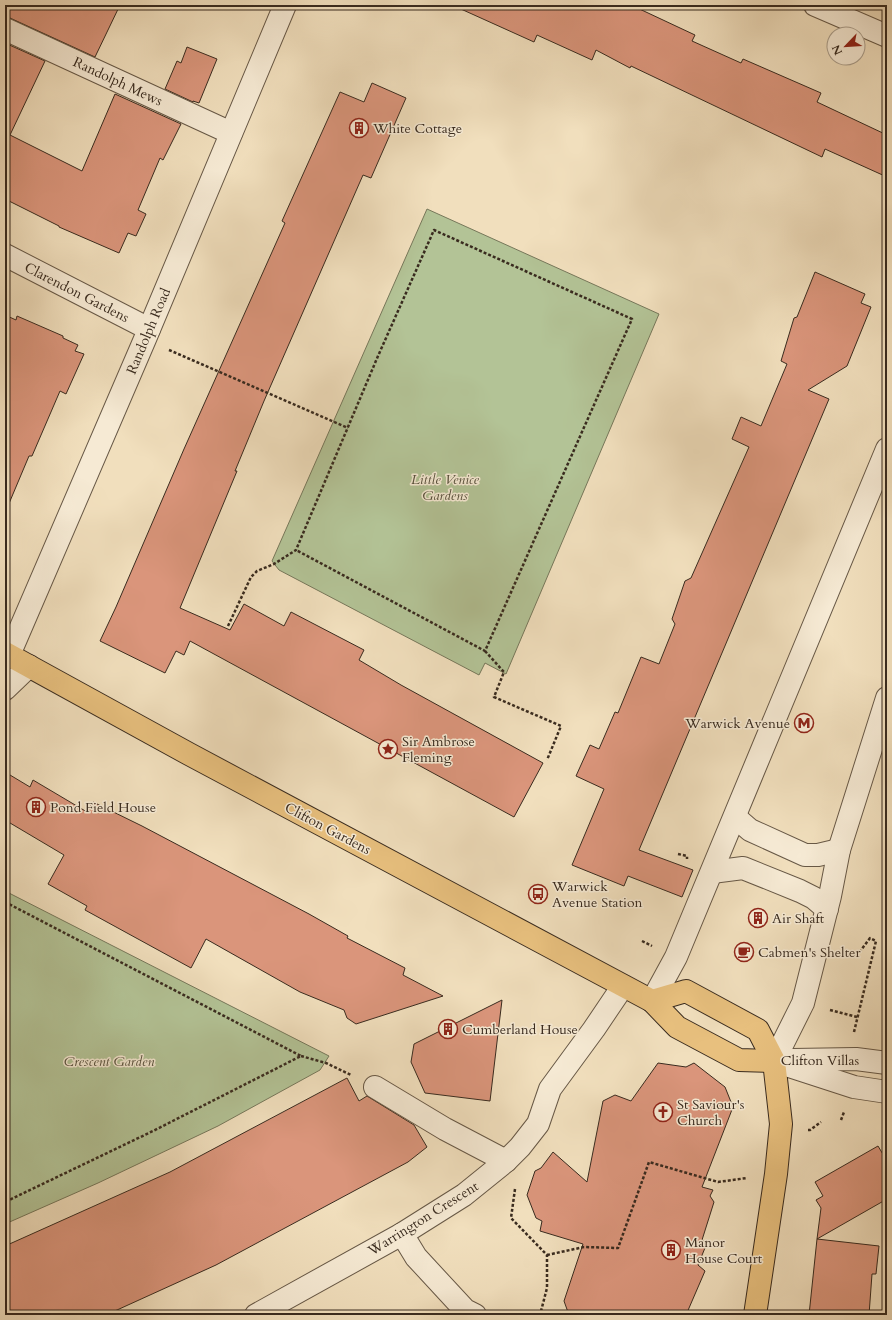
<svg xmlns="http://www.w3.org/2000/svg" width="892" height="1320" font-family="Cardo,serif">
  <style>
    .green { fill: #b3c396; stroke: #76775a }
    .building { fill: #da957b; stroke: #392b1f }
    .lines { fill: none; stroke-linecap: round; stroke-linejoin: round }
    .minor-casing { stroke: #675846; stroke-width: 24 }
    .major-casing { stroke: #392b1f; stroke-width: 24 }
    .path { stroke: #392b1f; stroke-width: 2.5; stroke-dasharray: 3 2; stroke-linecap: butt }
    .minor { stroke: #f6ead4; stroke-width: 22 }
    .major { stroke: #e8c07e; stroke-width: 22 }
    .labels { text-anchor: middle; stroke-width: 3; stroke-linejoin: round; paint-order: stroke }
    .street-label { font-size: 14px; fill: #392b1f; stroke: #f6ead4 }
    .poi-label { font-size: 14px; fill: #392b1f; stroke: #f6ead4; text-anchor: start }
    .park-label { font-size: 14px; font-style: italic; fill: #58513d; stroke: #f6ead4 }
  </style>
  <rect width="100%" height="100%" fill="#f1dfbd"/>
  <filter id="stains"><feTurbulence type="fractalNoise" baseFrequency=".005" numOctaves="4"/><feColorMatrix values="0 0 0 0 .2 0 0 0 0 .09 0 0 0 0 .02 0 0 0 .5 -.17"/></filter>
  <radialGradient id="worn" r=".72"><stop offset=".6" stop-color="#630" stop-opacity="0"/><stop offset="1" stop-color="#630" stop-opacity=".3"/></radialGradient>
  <g class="green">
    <polygon points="427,209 659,314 506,674 485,663 479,675 279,570 272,561"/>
    <polygon points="5,891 329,1056 320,1070 218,1126 98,1183 5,1224"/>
  </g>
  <g class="building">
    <polygon points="5,5 120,5 95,57 10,18 5,17"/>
    <polygon points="452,5 631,5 695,35 692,41 741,63 743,59 821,93 817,102 887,135 887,177 825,149 822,157 631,66 630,68 596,50 592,60 537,35 534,42"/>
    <polygon points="5,43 45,61 10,135 82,171 115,94 181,124 163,160 160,158 138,210 146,214 136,236 128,233 119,253 59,227 59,226 5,199"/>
    <polygon points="187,47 217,59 199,103 193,101 193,102 165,89 177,61 181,63"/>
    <polygon points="372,83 406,98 371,178 363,175 264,401 235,471 237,471 180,608 230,630 244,604 284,626 291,612 364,650 359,660 401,685 543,763 514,817 190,641 184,655 176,651 165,673 100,641 116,607 184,449 285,223 282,221 340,92 364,102"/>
    <polygon points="815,272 865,294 861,303 871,307 847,366 808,390 829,399 639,850 693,870 682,897 628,876 624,886 572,865 604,789 576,776 590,745 599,749 615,712 618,713 641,657 659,664 675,624 672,619 685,581 691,578 749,447 732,439 741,417 761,426 787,364 781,361 794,318 797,317"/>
    <polygon points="5,315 16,320 17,316 63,336 63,338 78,345 75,351 84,354 66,394 60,391 32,456 29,456 5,513"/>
    <polygon points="5,772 30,787 33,780 87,812 93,802 142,826 309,914 348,936 347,938 405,968 403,975 443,996 356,1024 347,1018 344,1010 300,992 206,939 191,968 85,910 87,906 48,884 64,855 5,820"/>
    <polygon points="502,1000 490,1101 425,1093 411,1062 414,1044"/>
    <polygon points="658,1063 686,1067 694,1063 725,1087 733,1107 702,1187 713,1190 710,1196 714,1202 702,1240 707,1243 698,1265 705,1271 686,1315 569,1315 564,1301 583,1244 540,1231 542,1221 536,1218 527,1195 535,1171 541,1168 553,1152 587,1182 603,1101 615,1095 631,1101"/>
    <polygon points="347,1078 359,1101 367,1096 414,1125 427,1147 408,1162 216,1265 106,1315 5,1315 5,1246 170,1172"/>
    <polygon points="878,1146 887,1161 887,1199 817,1239 821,1208 816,1200 823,1196 815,1182"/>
    <polygon points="817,1239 879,1246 876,1274 872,1274 869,1315 809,1315"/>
  </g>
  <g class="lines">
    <defs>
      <g id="minor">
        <polyline points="815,5 887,36"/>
        <polyline points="5,29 231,133"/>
        <polyline points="5,255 149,329"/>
        <polyline points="9,655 145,339 285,5"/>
        <polyline points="5,689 29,666"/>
        <polyline points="735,817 750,830 805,855 818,855 839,850"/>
        <polyline points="712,872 743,868 800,891 814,898 827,909"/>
        <polyline points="652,1001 676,957 887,449"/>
        <polyline points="792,1060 856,1059 887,1063"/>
        <polyline points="774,1061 803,1003 830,896 839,850 887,698"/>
        <polyline points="774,1061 854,1087 887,1092"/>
        <polyline points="375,1087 445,1129 506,1161"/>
        <polyline points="402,1234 416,1257 465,1310 475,1315"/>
        <polyline points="256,1315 402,1234 464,1195 506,1161 520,1147 538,1124 550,1089 594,1029 623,986"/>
      </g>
      <g id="major">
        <polyline points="5,653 189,754 652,1001 677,1027 739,1060 774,1061"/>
        <polyline points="652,1001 686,991 758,1030 774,1061 781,1124 776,1174 755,1315"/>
      </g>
    </defs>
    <use href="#minor" class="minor-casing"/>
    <use href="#major" class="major-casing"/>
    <g class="path">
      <polyline points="169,350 348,428"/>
      <polyline points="228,626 251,577 257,571 274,564 296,550 378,356 434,230 632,319 485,651 296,550"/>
      <polyline points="485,651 504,672 494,697 561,726 547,760"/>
      <polyline points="678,854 687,856 687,859"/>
      <polyline points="5,902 301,1056 153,1131 5,1202"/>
      <polyline points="642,941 652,946"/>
      <polyline points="830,1010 857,1017"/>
      <polyline points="854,1032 876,941 870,938 861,950"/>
      <polyline points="301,1056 326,1063 351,1075"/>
      <polyline points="841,1120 844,1112"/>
      <polyline points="808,1130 810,1130 821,1122"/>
      <polyline points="515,1189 511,1218 547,1255 547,1288 540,1315"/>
      <polyline points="547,1255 584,1247 618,1248 649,1162 718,1182 747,1178"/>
    </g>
    <use href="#minor" class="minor"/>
    <use href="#major" class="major"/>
  </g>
  <defs>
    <symbol id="building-ring" viewBox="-11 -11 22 22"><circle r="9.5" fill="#f6ead4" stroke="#8f2418" stroke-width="1.5"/><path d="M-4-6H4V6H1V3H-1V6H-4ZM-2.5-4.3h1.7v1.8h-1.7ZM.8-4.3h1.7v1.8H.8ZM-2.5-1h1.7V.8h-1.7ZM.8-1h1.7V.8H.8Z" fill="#8f2418"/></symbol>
    <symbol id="metro-ring" viewBox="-11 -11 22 22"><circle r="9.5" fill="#f6ead4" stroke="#8f2418" stroke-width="1.5"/><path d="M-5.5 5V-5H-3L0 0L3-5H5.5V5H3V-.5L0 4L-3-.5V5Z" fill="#8f2418"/></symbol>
    <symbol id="sight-ring" viewBox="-11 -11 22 22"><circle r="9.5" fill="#f6ead4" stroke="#8f2418" stroke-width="1.5"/><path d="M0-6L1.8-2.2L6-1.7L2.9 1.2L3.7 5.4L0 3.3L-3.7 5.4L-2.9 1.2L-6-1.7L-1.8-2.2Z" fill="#8f2418"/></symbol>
    <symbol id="bus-ring" viewBox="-11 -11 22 22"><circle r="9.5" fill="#f6ead4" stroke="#8f2418" stroke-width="1.5"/><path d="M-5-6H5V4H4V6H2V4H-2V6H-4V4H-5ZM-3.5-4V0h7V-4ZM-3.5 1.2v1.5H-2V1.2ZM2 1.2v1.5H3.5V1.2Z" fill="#8f2418"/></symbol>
    <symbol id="cafe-ring" viewBox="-11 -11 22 22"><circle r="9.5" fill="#f6ead4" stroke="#8f2418" stroke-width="1.5"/><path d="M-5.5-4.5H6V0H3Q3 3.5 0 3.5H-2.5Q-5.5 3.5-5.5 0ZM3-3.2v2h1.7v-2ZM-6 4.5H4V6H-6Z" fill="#8f2418"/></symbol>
    <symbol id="church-ring" viewBox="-11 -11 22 22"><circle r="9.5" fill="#f6ead4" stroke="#8f2418" stroke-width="1.5"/><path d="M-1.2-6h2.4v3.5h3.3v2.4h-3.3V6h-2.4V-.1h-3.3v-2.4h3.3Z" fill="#8f2418"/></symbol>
  </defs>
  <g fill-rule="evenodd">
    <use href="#building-ring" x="348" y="117" width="22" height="22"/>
    <use href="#metro-ring" x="793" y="712" width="22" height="22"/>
    <use href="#sight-ring" x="377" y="738" width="22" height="22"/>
    <use href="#building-ring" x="25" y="796" width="22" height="22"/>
    <use href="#bus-ring" x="527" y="883" width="22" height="22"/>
    <use href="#building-ring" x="747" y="907" width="22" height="22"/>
    <use href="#cafe-ring" x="733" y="941" width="22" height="22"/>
    <use href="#building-ring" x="437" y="1018" width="22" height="22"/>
    <use href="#church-ring" x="652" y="1101" width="22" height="22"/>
    <use href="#building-ring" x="660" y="1239" width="22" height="22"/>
  </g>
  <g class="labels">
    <g class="street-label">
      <text transform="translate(118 81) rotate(25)" y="5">Randolph Mews</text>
      <text transform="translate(77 292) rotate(27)" y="5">Clarendon Gardens</text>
      <text transform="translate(148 331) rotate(-67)" y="5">Randolph Road</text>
      <text transform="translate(328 828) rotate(28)" y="5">Clifton Gardens</text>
      <text x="820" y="1065">Clifton Villas</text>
      <text transform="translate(423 1218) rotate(-32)" y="5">Warrington Crescent</text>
    </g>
    <g class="poi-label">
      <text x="373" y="133">White Cottage</text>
      <text x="790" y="728" text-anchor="end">Warwick Avenue</text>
      <text x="402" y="746">Sir Ambrose<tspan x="402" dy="16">Fleming</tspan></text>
      <text x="50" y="812">Pond Field House</text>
      <text x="552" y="891">Warwick<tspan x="552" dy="16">Avenue Station</tspan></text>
      <text x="772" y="923">Air Shaft</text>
      <text x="758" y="957">Cabmen's Shelter</text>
      <text x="462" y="1034">Cumberland House</text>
      <text x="677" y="1109">St Saviour's<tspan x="677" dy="16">Church</tspan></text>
      <text x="685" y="1247">Manor<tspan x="685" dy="16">House Court</tspan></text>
    </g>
    <g class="park-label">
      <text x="445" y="484">Little Venice<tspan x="445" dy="16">Gardens</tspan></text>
      <text x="109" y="1066">Crescent Garden</text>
    </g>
  </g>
  <rect width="892" height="1320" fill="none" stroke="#f1dfbd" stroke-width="20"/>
  <rect x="6" y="6" width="880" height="1308" fill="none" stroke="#392b1f" stroke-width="2"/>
  <rect x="10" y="10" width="872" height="1300" fill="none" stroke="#392b1f"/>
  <g transform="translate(846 46) rotate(245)"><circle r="19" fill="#f6ead4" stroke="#aa9e8c"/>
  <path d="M0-3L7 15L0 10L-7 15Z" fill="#8f2418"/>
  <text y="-6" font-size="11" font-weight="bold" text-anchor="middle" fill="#392b1f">N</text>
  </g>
  <rect width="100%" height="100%" filter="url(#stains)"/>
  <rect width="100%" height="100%" fill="url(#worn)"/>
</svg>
